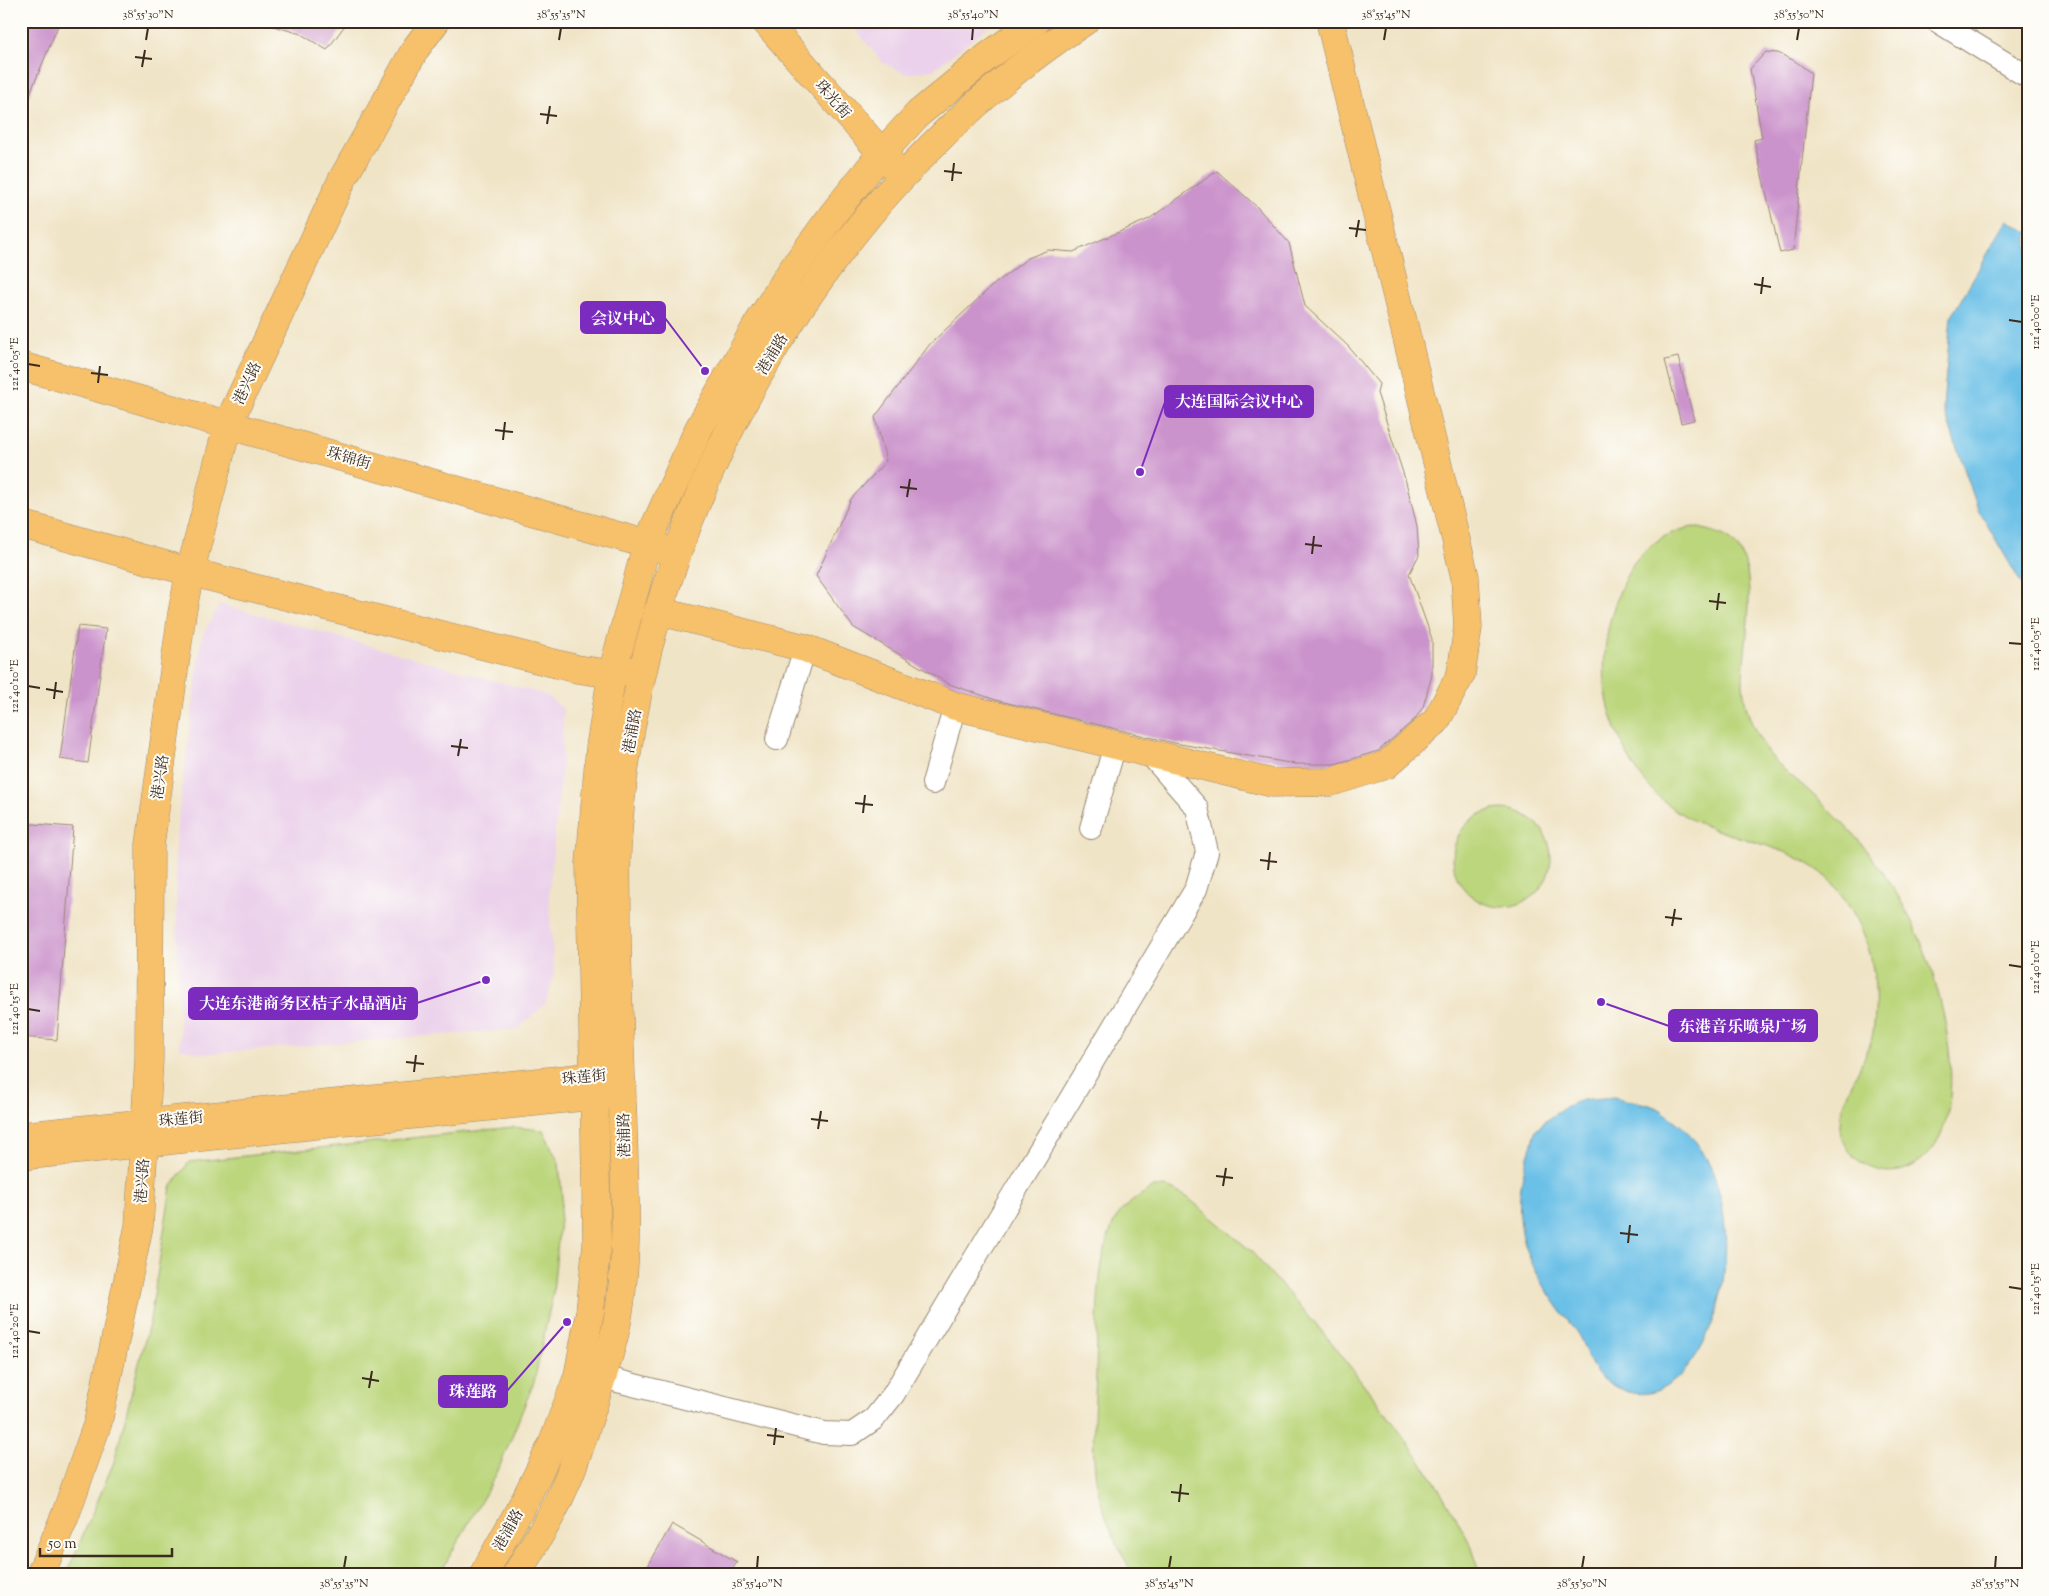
<svg xmlns="http://www.w3.org/2000/svg" width="2049" height="1596" font-family="'Sorts Mill Goudy','Noto Serif SC',serif">
  <style>
    .built { fill: #ebd1eb }
    .green { fill: #bbd67c; stroke: #7b804d }
    .water { fill: #6ac0e7; stroke: #527582 }
    .building { fill: #cb93cc }
    .lines { fill: none; stroke-linecap: round; stroke-linejoin: round }
    .minor-casing { stroke: #968772; stroke-width: 24 }
    .major-casing { stroke: #968772; stroke-width: 29 }
    .minor { stroke: #fff; stroke-width: 22 }
    .major { stroke: #f7c06b; stroke-width: 28 }
    .ticks { fill: none; stroke: #3b2a1e; stroke-width: 2 }
    .labels { text-anchor: middle; stroke-width: 4; stroke-linejoin: round; paint-order: stroke }
    .street-label { font-size: 15px; fill: #3b2a1e; stroke: #fdfcf7 }
    .leader { fill: none; stroke: #7b2cbf; stroke-width: 2 }
    .callout-dot { fill: #7b2cbf; stroke: #fdfcf7; stroke-width: 2 }
    .callout { fill: #7b2cbf; stroke: #7b2cbf; stroke-width: 2 }
    .callout-label { font-size: 16px; text-anchor: middle; font-weight: bold; fill: #fff }
    .neatline { fill: none; stroke: #3b2a1e; stroke-width: 2 }
    .ticks-label { font-size: 12px; text-anchor: middle; fill: #3b2a1e }
  </style>
  <rect width="100%" height="100%" fill="#fdfcf7"/>
  <filter id="ink" filterUnits="userSpaceOnUse"><feTurbulence type="fractalNoise" baseFrequency=".02" numOctaves="2"/><feDisplacementMap in="SourceGraphic" scale="10" xChannelSelector="R" yChannelSelector="G"/><feConvolveMatrix kernelMatrix="1 2 1 2 8 2 1 2 1" color-interpolation-filters="sRGB"/></filter>
  <filter id="wash" filterUnits="userSpaceOnUse"><feTurbulence type="fractalNoise" baseFrequency=".0096" numOctaves="4" result="noise"/><feDisplacementMap in="SourceGraphic" scale="20" xChannelSelector="R" yChannelSelector="G"/><feGaussianBlur stdDeviation="1.12" result="paint"/><feColorMatrix in="noise" values="0 0 0 0 0 0 0 0 0 0 0 0 0 0 0 0 0 1.4 0 .05"/><feComposite in="paint" operator="in"/></filter>
  <g filter="url(#wash)">
    <rect width="100%" height="100%" fill="#f0e4c6"/>
    <g class="built">
      <polygon points="848,21 995,21 933,70 906,74 883,63"/>
      <polygon points="220,604 546,695 563,709 562,761 549,893 554,974 546,1003 518,1029 203,1054 180,1048 175,843 202,636"/>
    </g>
    <g class="green">
      <path d="M1694 527C1707 530 1721 532 1732 541 1763 569 1742 647 1743 684 1744 706 1752 728 1764 746 1776 766 1794 777 1810 792 1824 805 1838 818 1851 832 1875 858 1895 888 1911 920 1938 972 1966 1078 1941 1134 1934 1149 1924 1161 1908 1168 1893 1175 1876 1172 1862 1163 1812 1130 1861 1077 1872 1038 1874 1031 1874 1021 1875 1014 1877 979 1871 941 1852 911 1845 901 1837 886 1828 878 1791 846 1744 842 1701 824 1652 803 1626 763 1611 714 1599 676 1604 630 1619 593 1623 584 1627 572 1633 564 1648 544 1670 530 1694 527Z"/>
      <circle cx="1502" cy="858" r="49"/>
      <polygon points="513,1127 543,1130 559,1163 562,1197 553,1293 534,1382 497,1473 439,1575 66,1575 114,1462 150,1320 171,1187 189,1162"/>
      <path d="M1153 1187H1167L1187 1197 1250 1250 1332 1343 1392 1421 1436 1483 1471 1545 1481 1575H1133C1116 1542 1102 1516 1096 1479 1091 1444 1095 1409 1096 1373 1098 1324 1094 1268 1114 1222 1121 1207 1139 1196 1153 1187Z"/>
    </g>
    <g class="water">
      <polygon points="2007,220 2028,232 2028,595 1978,509 1943,407 1951,317"/>
      <path d="M1613 1097C1627 1101 1643 1102 1656 1107 1663 1110 1669 1117 1675 1121 1736 1166 1737 1279 1704 1342 1682 1385 1644 1414 1600 1376 1588 1365 1585 1343 1575 1330 1557 1306 1536 1278 1526 1248 1515 1213 1519 1181 1531 1147 1533 1141 1534 1132 1538 1128 1546 1120 1563 1108 1574 1103 1584 1098 1601 1099 1613 1097Z"/>
    </g>
    <g id="blocks">
      <g class="building">
        <polygon points="21,21 60,21 22,113 21,113"/>
        <polygon points="271,21 348,21 327,50 301,34 270,25"/>
        <polygon points="1766,52 1778,53 1795,61 1811,73 1793,250 1780,253 1754,140 1762,138 1750,69"/>
        <polygon points="1217,171 1257,207 1289,243 1305,306 1348,346 1379,384 1377,393 1406,482 1417,526 1419,555 1409,574 1432,639 1432,675 1423,707 1415,719 1378,751 1335,764 1295,764 1174,743 996,700 949,684 853,627 816,576 851,499 886,461 875,417 930,344 992,286 1028,258 1048,250 1073,252 1149,219"/>
        <polygon points="1678,357 1694,420 1681,423 1665,360"/>
        <polygon points="78,626 106,629 88,763 60,759"/>
        <polygon points="21,823 73,827 57,1040 21,1037"/>
        <polygon points="672,1524 737,1562 729,1575 643,1575"/>
      </g>
    </g>
  </g>
  <g filter="url(#ink)">
    <use href="#blocks" fill-opacity="0" stroke="#968772" stroke-width="1"/>
    <g class="lines">
      <defs>
        <g id="minor">
          <polyline points="1937,21 2028,77"/>
          <polyline points="777,739 805,648"/>
          <polyline points="933,783 955,706"/>
          <polyline points="1091,828 1115,745"/>
          <polyline points="602,1377 824,1433 852,1434 874,1419 893,1395 1196,889 1207,852 1197,808 1150,754"/>
        </g>
        <g id="major">
          <polyline points="765,21 894,167"/>
          <polyline points="21,366 664,549"/>
          <polyline points="21,524 190,572 577,669 612,674 631,671"/>
          <polyline points="658,611 805,648 955,706 1272,783 1331,782 1386,765 1436,721 1461,674 1468,627 1465,577 1330,21"/>
          <polyline points="21,1136 615,1074 622,1084 619,1093 21,1156"/>
          <polyline points="40,1575 65,1516 98,1422 139,1226 149,1060 150,845 182,613 190,572 228,424 343,178 416,48 436,21"/>
          <polyline points="483,1575 525,1500 552,1445 578,1376 590,1312 597,1244 590,864 600,747 612,674 647,544 699,428 757,325 792,270 833,214 881,154 918,114 987,57 1036,21"/>
          <path d="M516 1575C528 1555 540 1535 551 1515 572 1476 584 1434 597 1393 605 1368 614 1343 618 1317 627 1266 626 1213 624 1161 622 1080 617 999 617 917 617 894 616 871 617 848 635 526 813 198 1085 21"/>
        </g>
      </defs>
      <use href="#minor" class="minor-casing"/>
      <use href="#major" class="major-casing"/>
      <use href="#minor" class="minor"/>
      <use href="#major" class="major"/>
    </g>
  </g>
  <path class="ticks" d="M146 40 148 28M559 40 561 28M972 40 973 28M1384 40 1386 28M1797 40 1799 28M135 57 152 59M142 67 145 50M540 114 557 116M547 124 550 106M944 171 962 173M952 181 954 163M1349 228 1366 230M1356 237 1359 220M1754 284 1771 287M1761 294 1763 277M2009 320 2022 322M28 364 40 366M91 373 108 375M98 383 100 366M495 430 513 432M503 440 505 422M900 487 917 489M907 497 910 479M1305 544 1322 546M1312 554 1314 536M1709 601 1726 603M1717 610 1719 593M2009 643 2022 644M28 686 40 688M46 689 63 692M54 699 56 682M451 746 468 748M458 756 461 739M855 803 873 805M863 813 865 795M1260 860 1277 862M1268 870 1270 852M1665 917 1682 919M1672 926 1675 909M2009 965 2022 967M28 1009 40 1011M406 1062 424 1064M414 1072 416 1055M811 1119 828 1121M818 1129 821 1111M1216 1176 1233 1178M1223 1186 1226 1168M1620 1233 1638 1235M1628 1243 1630 1225M2009 1287 2022 1289M28 1331 40 1333M362 1378 379 1381M369 1388 372 1371M767 1435 784 1437M774 1445 776 1428M1171 1492 1189 1494M1179 1502 1181 1484M344 1568 346 1556M757 1568 758 1556M1169 1568 1171 1556M1582 1568 1584 1556M1995 1568 1996 1556"/>
  <g class="labels">
    <g class="street-label">
      <text transform="translate(833 99) rotate(49)" y="5">珠光街</text>
      <text transform="translate(772 354) rotate(-59)" y="5">港浦路</text>
      <text transform="translate(247 383) rotate(-65)" y="5">港兴路</text>
      <text transform="translate(349 458) rotate(16)" y="5">珠锦街</text>
      <text transform="translate(632 731) rotate(-80)" y="5">港浦路</text>
      <text transform="translate(160 777) rotate(-82)" y="5">港兴路</text>
      <text transform="translate(584 1077) rotate(-6)" y="5">珠莲街</text>
      <text transform="translate(181 1119) rotate(-6)" y="5">珠莲街</text>
      <text transform="translate(624 1135) rotate(-91)" y="5">港浦路</text>
      <text transform="translate(142 1181) rotate(-86)" y="5">港兴路</text>
      <text transform="translate(508 1530) rotate(-61)" y="5">港浦路</text>
    </g>
  </g>
  <path class="leader" d="M705 371L665 318M1140 472L1165 402M486 980L417 1003M1601 1002L1669 1026M567 1322L507 1391"/>
  <g class="callout-dot">
    <circle cx="705" cy="371" r="5"/>
    <circle cx="1140" cy="472" r="5"/>
    <circle cx="486" cy="980" r="5"/>
    <circle cx="1601" cy="1002" r="5"/>
    <circle cx="567" cy="1322" r="5"/>
  </g>
  <g class="callout">
    <rect x="581" y="302" width="84" height="31" rx="5"/>
    <rect x="1165" y="386" width="148" height="31" rx="5"/>
    <rect x="189" y="988" width="228" height="31" rx="5"/>
    <rect x="1669" y="1010" width="148" height="31" rx="5"/>
    <rect x="439" y="1376" width="68" height="31" rx="5"/>
  </g>
  <g class="callout-label">
    <text x="623" y="324">会议中心</text>
    <text x="1239" y="407">大连国际会议中心</text>
    <text x="303" y="1009">大连东港商务区桔子水晶酒店</text>
    <text x="1743" y="1032">东港音乐喷泉广场</text>
    <text x="473" y="1397">珠莲路</text>
  </g>
  <rect width="2049" height="1596" fill="none" stroke="#fdfcf7" stroke-width="55"/>
  <path d="M40 1548v8h132v-8" fill="none" stroke="#3b2a1e" stroke-width="2.5"/>
  <text x="48" y="1548" font-size="15" fill="#3b2a1e" stroke="#fdfcf7" stroke-width="4" paint-order="stroke">50 m</text>
  <rect x="28" y="28" width="1994" height="1540" class="neatline"/>
  <g class="ticks-label">
    <text x="148" y="18">38°55'30"N</text>
    <text x="561" y="18">38°55'35"N</text>
    <text x="973" y="18">38°55'40"N</text>
    <text x="1386" y="18">38°55'45"N</text>
    <text x="1799" y="18">38°55'50"N</text>
    <text transform="translate(2035 322) rotate(-90)" y="4">121°40'00"E</text>
    <text transform="translate(14 364) rotate(-90)" y="4">121°40'05"E</text>
    <text transform="translate(2035 644) rotate(-90)" y="4">121°40'05"E</text>
    <text transform="translate(14 686) rotate(-90)" y="4">121°40'10"E</text>
    <text transform="translate(2035 967) rotate(-90)" y="4">121°40'10"E</text>
    <text transform="translate(14 1009) rotate(-90)" y="4">121°40'15"E</text>
    <text transform="translate(2035 1289) rotate(-90)" y="4">121°40'15"E</text>
    <text transform="translate(14 1331) rotate(-90)" y="4">121°40'20"E</text>
    <text x="344" y="1587">38°55'35"N</text>
    <text x="757" y="1587">38°55'40"N</text>
    <text x="1169" y="1587">38°55'45"N</text>
    <text x="1582" y="1587">38°55'50"N</text>
    <text x="1995" y="1587">38°55'55"N</text>
  </g>
</svg>
